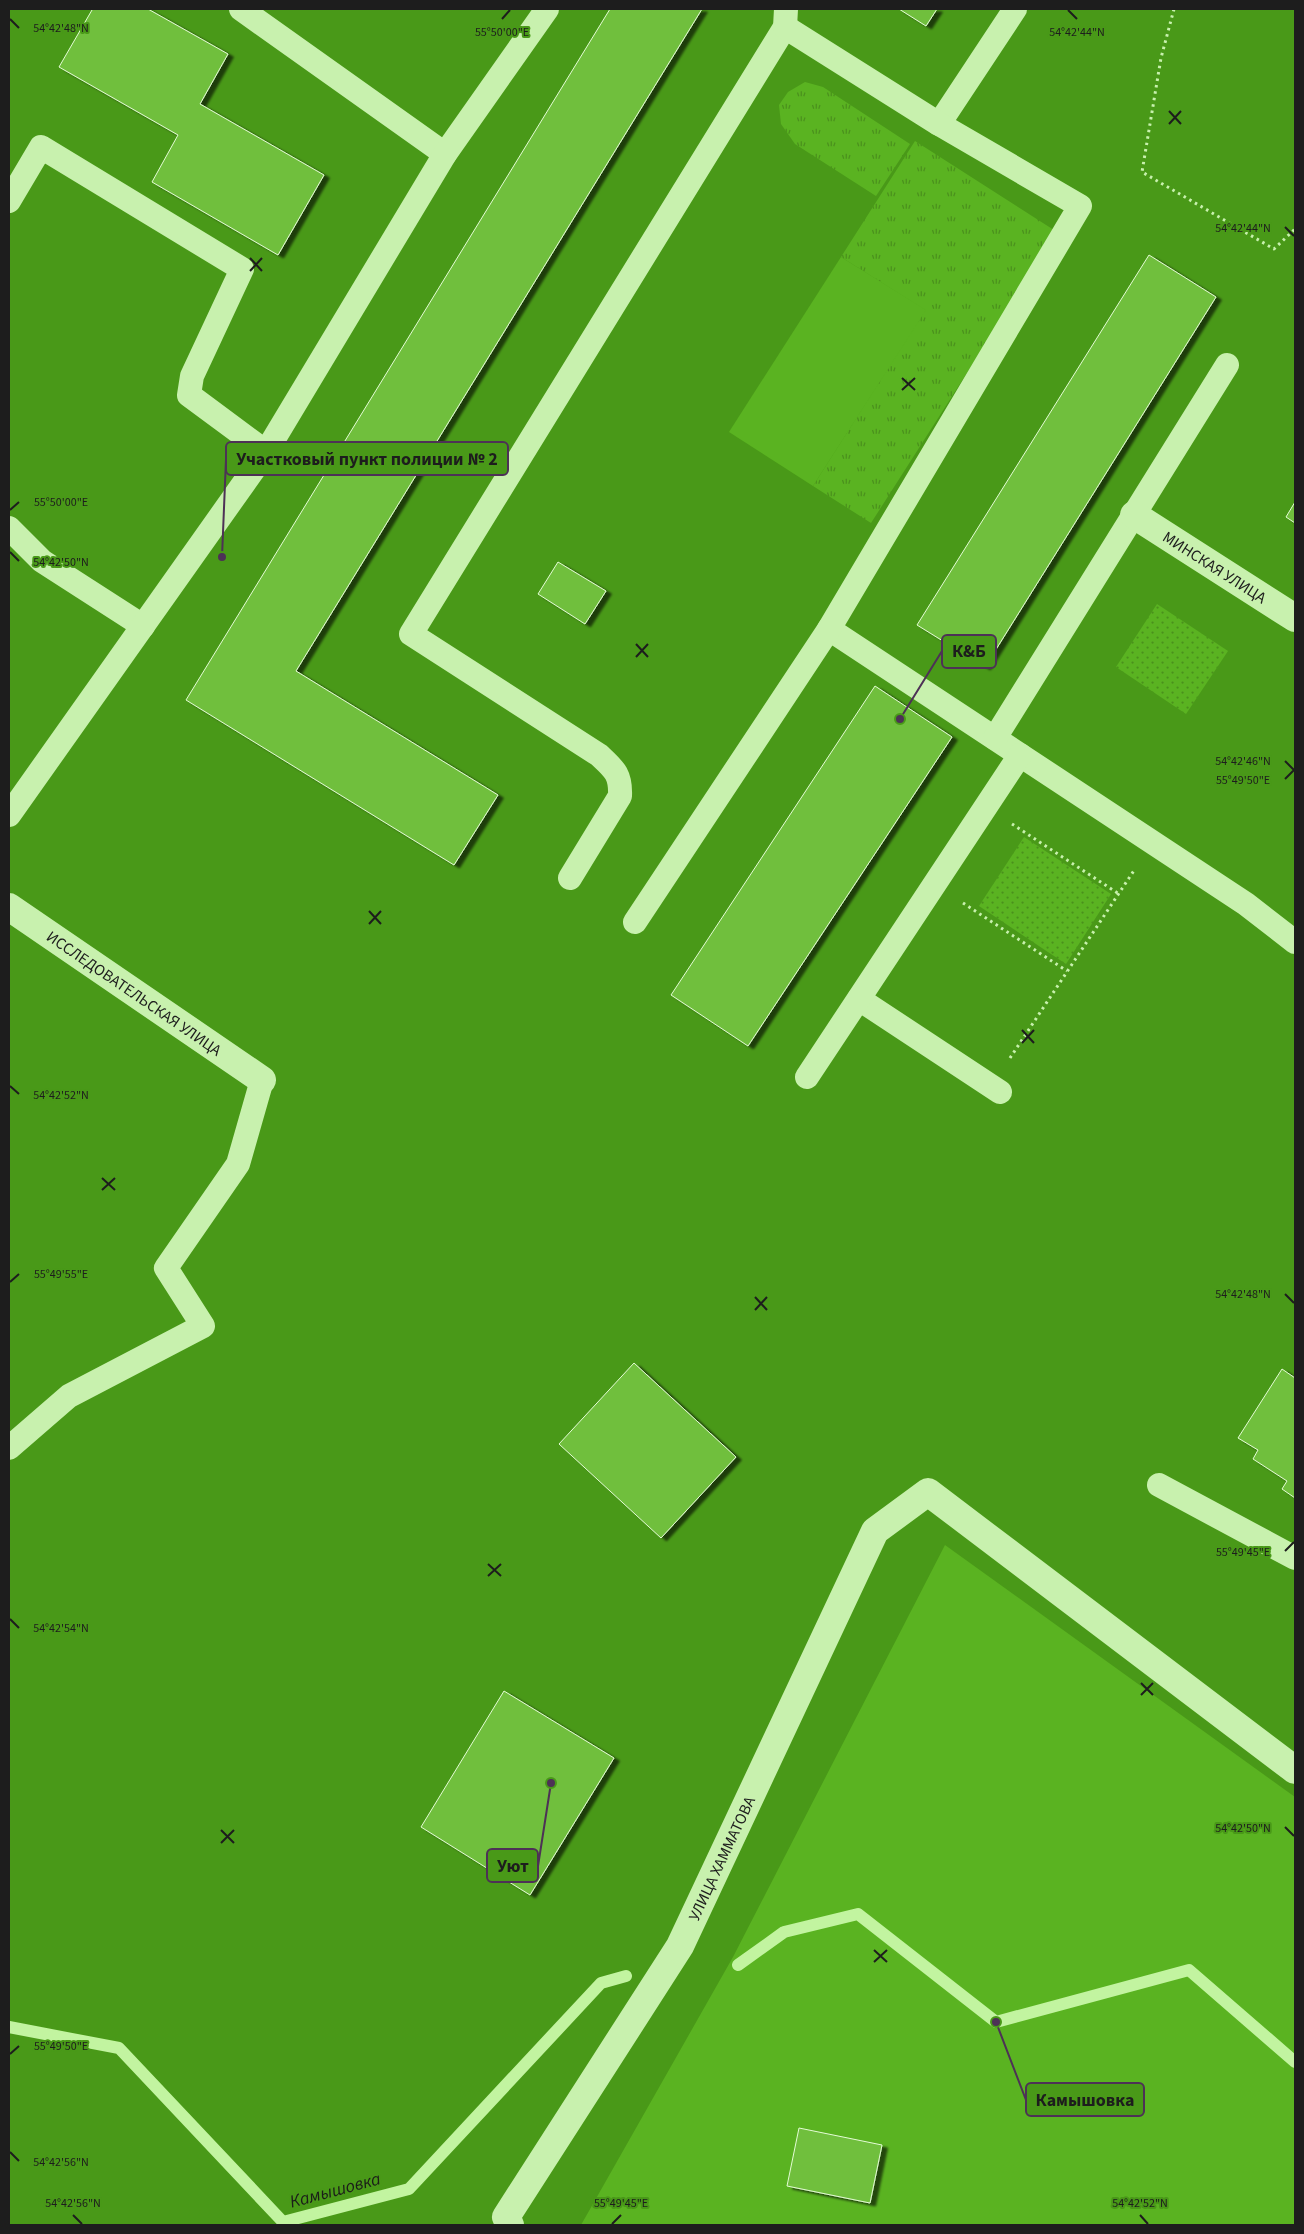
<svg xmlns="http://www.w3.org/2000/svg" width="1304" height="2234" font-family="'Source Sans 3',sans-serif">
  <style>
    .grass { fill: url(#grass-tufts) }
    .park { fill: url(#park-dots) }
    .garden { fill: #5ab321 }
    .lines { fill: none; stroke-linecap: round; stroke-linejoin: round }
    .stream { stroke: #c2f4a0; stroke-width: 12 }
    .building { fill: #6fbf3d; stroke: #e4fcd5; filter: url(#shadow) }
    .path { stroke: #c8f1ae; stroke-width: 3; stroke-dasharray: 2.5 4; stroke-linecap: butt }
    .service { stroke: #c8f1ae; stroke-width: 24 }
    .minor { stroke: #c8f1ae; stroke-width: 28 }
    .ticks { fill: none; stroke: #1d1d1d; stroke-width: 2 }
    .labels { text-anchor: middle; stroke-width: 4; stroke-linejoin: round; paint-order: stroke }
    .street-label { font-size: 16px; fill: #1d1d1d; stroke: #499918 }
    .water-label { font-size: 18px; font-style: italic; fill: #1b1d19; stroke: #499918 }
    .ticks-label { font-size: 12px; text-anchor: middle; fill: #1d1d1d; stroke: #499918; stroke-width: 4; stroke-linejoin: round; paint-order: stroke }
    .leader { fill: none; stroke: #4d3156; stroke-width: 2 }
    .callout-dot { fill: #4d3156; stroke: #499918; stroke-width: 2 }
    .callout { fill: #499918; stroke: #4d3156; stroke-width: 2 }
    .callout-label { font-size: 18px; text-anchor: middle; font-weight: bold; fill: #1d1d1d }
  </style>
  <defs>
    <pattern id="grass-tufts" width="24" height="20" patternUnits="userSpaceOnUse" patternTransform="scale(1.25)"><rect width="24" height="20" fill="#5ab321"/><path d="M3 7l-1-3M5 7V3M7 7l1-3M15 17l-1-3M17 17v-4M19 17l1-3" fill="none" stroke="#4a911c"/></pattern>
    <pattern id="park-dots" width="8" height="8" patternUnits="userSpaceOnUse" patternTransform="scale(1.25)"><rect width="8" height="8" fill="#5ab321"/><path d="M2 2h.1M6 6h.1" fill="none" stroke="#4a911c" stroke-width="1.8" stroke-linecap="round"/></pattern>
    <filter id="shadow"><feDropShadow dx="5.5" dy="3" stdDeviation="1" flood-color="#0009"/></filter>
  </defs>
  <rect width="100%" height="100%" fill="#499918"/>
  <g class="grass">
    <polygon points="805,82 823,87 910,144 876,196 795,144 781,124 779,105 788,92"/>
    <polygon points="915,141 1057,232 871,523 813,486 925,310 841,257"/>
  </g>
  <g class="park">
    <polygon points="1157,604 1228,651 1186,714 1116,667"/>
    <polygon points="1024,837 1111,894 1066,964 979,906"/>
  </g>
  <g class="garden">
    <polygon points="841,257 926,310 813,486 729,432"/>
    <polygon points="945,1545 1295,1797 1295,2225 581,2225 733,1957"/>
  </g>
  <g class="lines">
    <g class="stream">
      <polyline points="738,1965 784,1932 858,1914 996,2022 1189,1970 1295,2062"/>
      <polyline points="9,2027 119,2048 283,2222 409,2189 601,1983 626,1976"/>
    </g>
  </g>
  <g class="building">
    <polygon points="91,9 148,9 228,54 200,104 324,175 278,255 152,182 178,135 59,67 92,10"/>
    <polygon points="610,9 702,9 296,671 498,795 454,865 186,700"/>
    <polygon points="899,9 937,9 926,26"/>
    <polygon points="1149,255 1216,297 985,667 917,625"/>
    <polygon points="1295,502 1295,523 1286,517"/>
    <polygon points="558,562 606,591 585,624 538,594"/>
    <polygon points="875,686 952,737 748,1046 671,995"/>
    <polygon points="634,1363 736,1457 661,1538 559,1444"/>
    <polygon points="1282,1369 1295,1378 1295,1498 1282,1489 1287,1481 1253,1459 1258,1450 1238,1438"/>
    <polygon points="504,1691 614,1758 530,1895 421,1827"/>
    <polygon points="799,2128 882,2145 870,2203 787,2186"/>
  </g>
  <g class="lines">
    <g class="path">
      <polyline points="1174,9 1161,58 1142,172 1274,249 1295,229"/>
      <polyline points="1012,824 1119,894"/>
      <polyline points="963,903 1067,971"/>
      <polyline points="1010,1058 1135,869"/>
    </g>
    <g class="service">
      <polyline points="241,9 445,154"/>
      <polyline points="939,124 1015,9"/>
      <polyline points="9,201 41,147 242,269 192,376 189,395 266,452"/>
      <polyline points="9,528 42,561 143,626"/>
      <polyline points="829,629 1246,904 1295,942"/>
      <polyline points="995,738 1227,365"/>
      <polyline points="9,815 266,452 445,154 547,9"/>
      <path d="M570 878 620 796C621 774 614 769 599 755L411 634 785 27 786 9"/>
      <polyline points="635,922 829,629 1080,206 939,124 785,27"/>
      <polyline points="859,999 1000,1092"/>
      <polyline points="807,1077 1020,755"/>
      <polyline points="9,1448 69,1396 203,1326 166,1268 238,1164 262,1080"/>
      <polyline points="1159,1485 1295,1558"/>
    </g>
    <g class="minor">
      <path id="s1" d="M1134 515 1295 618"/>
      <path id="s2" d="M9 907 262 1080"/>
      <path id="s3" d="M510 2225 506 2217 680 1946 875 1531 928 1492 1295 1770"/>
    </g>
  </g>
  <path class="ticks" d="M1068 10 1077 19M10 19 19 28M502 19 510 10M1169 111 1181 124M1169 124 1181 111M1285 227 1294 236M250 258 262 271M250 271 262 258M902 378 915 390M902 390 915 378M10 510 19 502M10 552 19 561M636 644 648 657M636 657 648 644M1285 761 1294 770M1285 779 1294 770M369 911 381 924M369 924 381 911M1022 1030 1034 1043M1022 1043 1034 1030M10 1086 19 1094M102 1178 115 1190M102 1190 115 1178M10 1282 19 1274M1285 1294 1294 1303M755 1297 767 1310M755 1310 767 1297M1285 1551 1294 1542M488 1564 501 1576M488 1576 501 1564M10 1619 19 1628M1141 1683 1153 1695M1141 1695 1153 1683M1285 1827 1294 1836M221 1830 234 1843M221 1843 234 1830M874 1950 887 1962M874 1962 887 1950M10 2054 19 2046M10 2152 19 2161M73 2215 82 2224M1140 2215 1148 2224M612 2224 621 2215"/>
  <g class="labels">
    <g class="street-label">
      <text dy="6" stroke="none"><textPath href="#s1" startOffset="96">МИНСКАЯ УЛИЦА</textPath></text>
      <text dy="6" stroke="none"><textPath href="#s2" startOffset="152">ИССЛЕДОВАТЕЛЬСКАЯ УЛИЦА</textPath></text>
      <text dy="6" stroke="none"><textPath href="#s3" startOffset="428">УЛИЦА ХАММАТОВА</textPath></text>
    </g>
    <g class="water-label">
      <text transform="translate(335 2190) rotate(-15)" y="6">Камышовка</text>
    </g>
  </g>
  <g class="ticks-label">
    <text x="61" y="32">54°42'48"N</text>
    <text x="502" y="36">55°50'00"E</text>
    <text x="1077" y="36">54°42'44"N</text>
    <text x="1243" y="232">54°42'44"N</text>
    <text x="61" y="506">55°50'00"E</text>
    <text x="61" y="566">54°42'50"N</text>
    <text x="1243" y="765">54°42'46"N</text>
    <text x="1243" y="784">55°49'50"E</text>
    <text x="61" y="1099">54°42'52"N</text>
    <text x="61" y="1278">55°49'55"E</text>
    <text x="1243" y="1298">54°42'48"N</text>
    <text x="1243" y="1556">55°49'45"E</text>
    <text x="61" y="1632">54°42'54"N</text>
    <text x="1243" y="1832">54°42'50"N</text>
    <text x="61" y="2050">55°49'50"E</text>
    <text x="61" y="2166">54°42'56"N</text>
    <text x="73" y="2207">54°42'56"N</text>
    <text x="621" y="2207">55°49'45"E</text>
    <text x="1140" y="2207">54°42'52"N</text>
  </g>
  <path class="leader" d="M222 557L226 459M900 719L942 651M551 1783L538 1866M996 2022L1026 2100"/>
  <g class="callout-dot">
    <circle cx="222" cy="557" r="5"/>
    <circle cx="900" cy="719" r="5"/>
    <circle cx="551" cy="1783" r="5"/>
    <circle cx="996" cy="2022" r="5"/>
  </g>
  <g class="callout">
    <rect x="226" y="442" width="282" height="33" rx="5"/>
    <rect x="942" y="635" width="54" height="33" rx="5"/>
    <rect x="487" y="1849" width="51" height="33" rx="5"/>
    <rect x="1026" y="2083" width="118" height="33" rx="5"/>
  </g>
  <g class="callout-label">
    <text x="367" y="465">Участковый пункт полиции № 2</text>
    <text x="969" y="657">К&amp;Б</text>
    <text x="513" y="1872">Уют</text>
    <text x="1085" y="2106">Камышовка</text>
  </g>
  <rect width="1304" height="2234" fill="none" stroke="#1d1d1d" stroke-width="20"/>
</svg>
